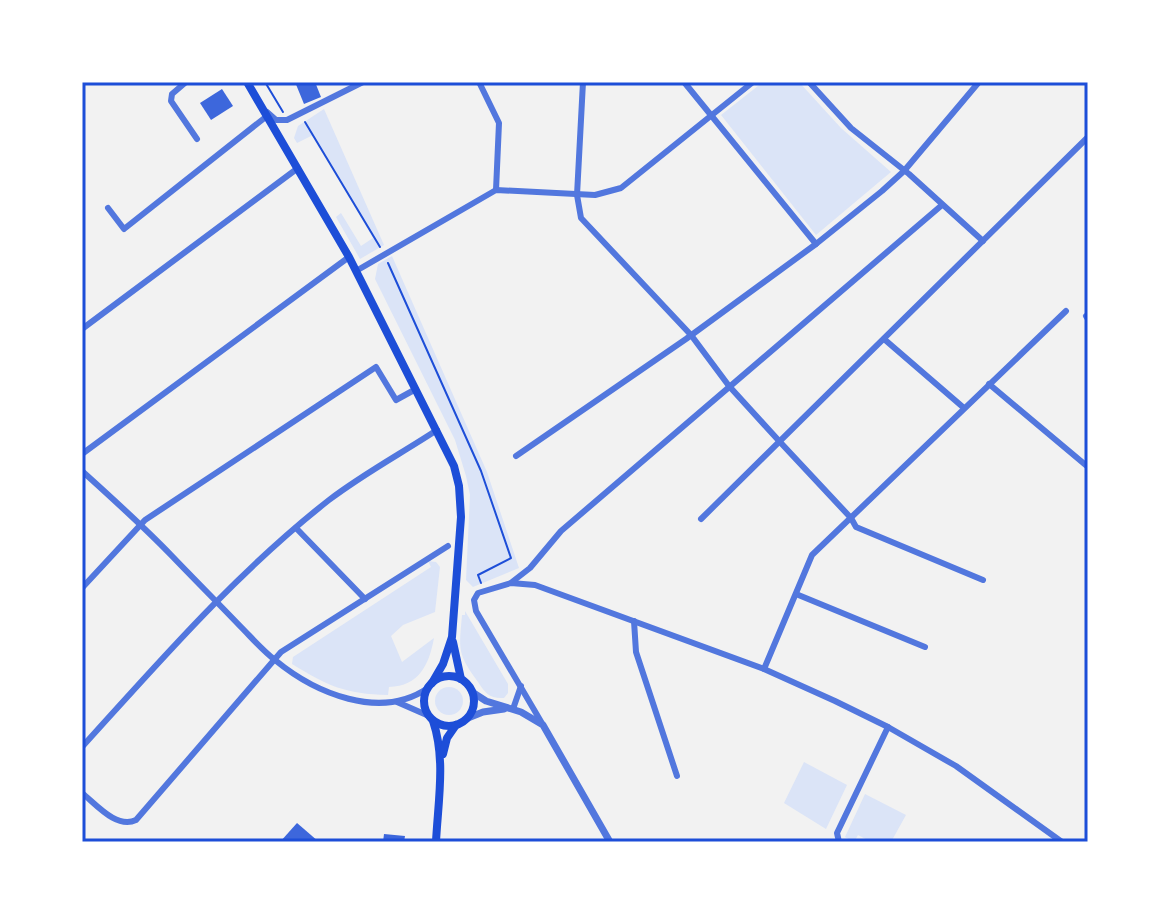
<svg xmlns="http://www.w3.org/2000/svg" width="1170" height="924" font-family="'Public Sans',sans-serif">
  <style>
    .green { fill: #dbe4f7 }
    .building { fill: #3d67dc }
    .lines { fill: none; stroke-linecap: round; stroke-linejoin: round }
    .path { stroke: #1d4ed8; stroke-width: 2 }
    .minor { stroke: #5277de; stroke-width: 6 }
    .tertiary { stroke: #5277de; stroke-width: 7 }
    .secondary { stroke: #1d4ed8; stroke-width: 8 }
    .neatline { fill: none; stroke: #1d4ed8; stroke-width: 3 }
  </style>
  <rect width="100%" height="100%" fill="#f2f2f2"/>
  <g class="green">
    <polygon points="763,82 799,82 841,128 891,172 816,235 721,115"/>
    <polygon points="324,109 384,245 360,259 336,217 341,213 361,246 373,238 313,135 297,143 294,138 298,126"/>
    <polygon points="392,256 487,472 519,568 473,587 466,580 470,495 466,476 455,440 375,279 378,264"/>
    <path d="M428 561 436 562 440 567 435 612 403 625 391 636 402 662 434 638C429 665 419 686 389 687L388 695C345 694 328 686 292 664L293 657 431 567Z"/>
    <path d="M465 611 508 684V693L504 698C490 699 485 693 478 682 457 653 459 650 462 615H465Z"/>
    <circle cx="449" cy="701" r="14"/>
    <polygon points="804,762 847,785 826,829 784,803"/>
    <polygon points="865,794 906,815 891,842 871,842 858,835 854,842 845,837"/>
  </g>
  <g class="building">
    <polygon points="295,82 315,82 321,97 304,104"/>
    <polygon points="222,89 233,106 211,120 200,103"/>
    <polygon points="297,823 304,829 319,842 280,842"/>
    <polygon points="384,834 405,836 404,842 383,842"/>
  </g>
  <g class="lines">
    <g class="path">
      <polyline points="265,82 283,112"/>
      <polyline points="305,122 380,247"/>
      <polyline points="388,263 481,471 511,558 478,575 481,583"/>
    </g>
    <g class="minor">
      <polyline points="186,82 172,94 171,101 197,139"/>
      <polyline points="479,82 499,123 496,190"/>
      <polyline points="583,82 577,195 581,218 691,335 729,386 780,442 851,518 856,527 983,580"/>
      <polyline points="684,82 816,244"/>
      <polyline points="809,82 851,128 909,174 983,241"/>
      <polyline points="267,112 276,120 287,120 363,82"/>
      <polyline points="108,208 124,229 267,116"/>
      <polyline points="356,271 496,190 595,195 621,188 753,82"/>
      <polyline points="1086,316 1088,319"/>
      <polyline points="82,329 298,168"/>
      <polyline points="884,339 964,408"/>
      <polyline points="989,384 1088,467"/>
      <polyline points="82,454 349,257"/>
      <polyline points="516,456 686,339 816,244 882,191 904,171 979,82"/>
      <path d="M82 471C112 498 143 526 171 555 194 579 217 602 240 626 251 637 262 650 275 660 315 693 380 721 428 688"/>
      <polyline points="701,519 1088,137"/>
      <polyline points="296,528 365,599"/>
      <polyline points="512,582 530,568 561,531 942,205"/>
      <polyline points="82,588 145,520 376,367 396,400 416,389"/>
      <polyline points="796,594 925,647"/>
      <polyline points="634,621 636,652 677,776"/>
      <polyline points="764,669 812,555 1066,311"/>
      <polyline points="397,702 429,716"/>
      <polyline points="513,709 521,686"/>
      <polyline points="543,725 476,611 474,600 478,593 511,583 535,585 764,669 835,701 888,727 956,766 1062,842"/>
      <path d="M82 747C160 661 237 572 329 500 363 474 402 453 437 430"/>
      <path d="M82 793C96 804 116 829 136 820L281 652 448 546"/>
      <polyline points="839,842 837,833 888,727"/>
    </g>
    <g class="tertiary">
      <polyline points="472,692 486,701 521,712 543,725 610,842"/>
      <polyline points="468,718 483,712 504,709"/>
    </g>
    <g class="secondary">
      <polyline points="247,82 349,257 454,466 459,486 461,517 452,637 443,664 432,683"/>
      <polyline points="453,642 461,679"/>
      <circle cx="449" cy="701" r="25"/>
      <path d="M433 721C446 759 438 802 436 842"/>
      <polyline points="443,754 447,738 456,725"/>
    </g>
  </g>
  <rect width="1170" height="924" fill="none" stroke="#ffffff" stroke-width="168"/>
  <rect x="84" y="84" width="1002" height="756" class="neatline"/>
</svg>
